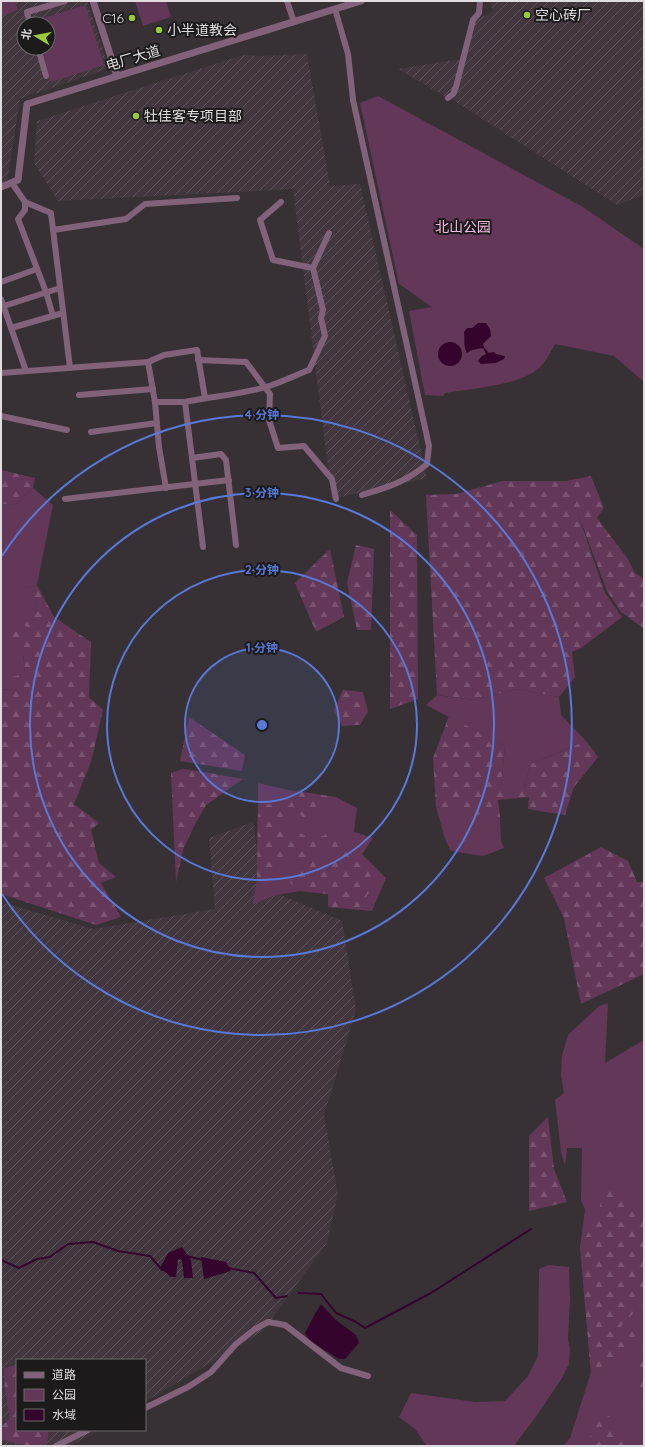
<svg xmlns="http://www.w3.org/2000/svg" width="645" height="1447" font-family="Quicksand,'Noto Sans SC',sans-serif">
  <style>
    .industrial { fill: url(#industrial-furrows); fill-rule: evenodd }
    .green { fill: #633758 }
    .forest { fill: url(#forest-firs) }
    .water { fill: #35042c }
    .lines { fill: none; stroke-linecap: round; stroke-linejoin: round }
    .stream { stroke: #35042c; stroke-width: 2 }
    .minor { stroke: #826279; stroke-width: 6 }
    .tertiary { stroke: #826279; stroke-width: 7 }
    .ring { fill: none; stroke: #5879da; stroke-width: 2 }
    .poi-dot { fill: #98cb37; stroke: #1c1a1b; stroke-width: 1.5 }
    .labels { text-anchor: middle; stroke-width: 4; stroke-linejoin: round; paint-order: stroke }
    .poi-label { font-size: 14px; fill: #e1dcdf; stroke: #1c1a1b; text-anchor: start }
    .street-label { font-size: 14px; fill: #e1dcdf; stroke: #1c1a1b }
    .park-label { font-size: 14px; fill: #f5bae4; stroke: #1c1a1b }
    .centre { fill: #5879da; stroke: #1c1a1b; stroke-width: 2 }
    .ring-label { font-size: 12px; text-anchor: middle; font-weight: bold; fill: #5879da; stroke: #1c1a1b; stroke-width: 4; stroke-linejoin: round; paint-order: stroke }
  </style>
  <defs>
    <pattern id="industrial-furrows" width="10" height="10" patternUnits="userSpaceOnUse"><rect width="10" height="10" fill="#43373f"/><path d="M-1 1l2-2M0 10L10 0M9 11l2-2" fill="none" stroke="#5e535a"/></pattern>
    <pattern id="forest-firs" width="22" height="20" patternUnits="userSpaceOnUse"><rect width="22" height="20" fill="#633758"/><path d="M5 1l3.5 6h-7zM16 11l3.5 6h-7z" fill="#795370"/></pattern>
  </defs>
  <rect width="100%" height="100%" fill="#373135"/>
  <g class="industrial">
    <path d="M1 1H87L109 68 20 99 7 182 1 184ZM24 24H48V48H24Z"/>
    <polygon points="490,1 644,1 644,195 617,205 453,100 475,20 493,12"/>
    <polygon points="307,54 330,186 360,184 427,478 332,499 293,189 58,201 34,163 37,121 243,55 261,56"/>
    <polygon points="460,59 454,89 446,97 398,69"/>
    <polygon points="253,822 262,887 342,921 356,1010 324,1115 338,1194 327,1243 262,1332 145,1402 145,1360 17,1360 17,1430 98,1430 71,1446 1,1446 1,902 93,929 215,909 209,838"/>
  </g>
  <g class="green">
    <polygon points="1,1 15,1 18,10 1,16"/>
    <polygon points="135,1 166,1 171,17 143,26"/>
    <polygon points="85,5 104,65 51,82 41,48 48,48 48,24 33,24 32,22"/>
    <path d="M378 96 583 207 644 249V382L614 356 555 344C551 351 547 359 542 365 526 385 470 389 445 393L443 396 425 395 409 311 432 307 399 284 360 103Z"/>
    <polygon points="33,488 53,505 37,585 28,588 37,599 35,613 27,627 23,653 25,673 14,689 1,690 1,504 15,505"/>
    <polygon points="517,689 559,697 561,715 586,741 531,764 524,787 501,787 505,746 426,705 437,695 474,700"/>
    <polygon points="258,783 315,796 336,797 357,808 354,832 373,838 362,854 386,878 372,911 328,907 328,894 300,891 276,895 253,904 257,879"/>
    <polygon points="436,807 500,817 501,841 504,848 483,856 451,851 445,839"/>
    <polygon points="608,1003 605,1063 644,1040 644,1446 563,1446 570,1438 599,1347 580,1247 585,1210 581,1200 582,1148 567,1148 565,1166 561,1152 555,1100 564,1093 561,1075 562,1055 568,1035 599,1006"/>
    <polygon points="549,1265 569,1267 570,1298 568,1339 570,1349 569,1364 562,1378 537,1415 514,1446 427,1446 415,1429 399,1417 411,1393 475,1402 505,1401 528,1376 538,1356 539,1269"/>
  </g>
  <g class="forest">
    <polygon points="1,470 35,478 33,488 15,505 1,504"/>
    <polygon points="591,476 604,508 597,518 628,559 635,573 644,579 644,633 642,627 621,612 607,591 577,511 605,593 622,617 581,648 572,652 575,677 559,697 517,689 474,700 437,695 426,495 456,494 503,481 566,481"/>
    <polygon points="390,510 417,535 418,699 390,709"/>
    <polygon points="356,545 374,549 371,630 357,630 347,583"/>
    <polygon points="330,549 344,617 316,632 295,583"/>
    <polygon points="37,585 54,617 91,642 89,697 103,710 91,762 74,804 99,823 91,830 99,863 116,877 101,883 121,917 96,925 1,894 1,690 14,689 12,677 25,673 23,653 9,647 11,631 26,627 20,618 35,612 37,599 27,600 28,588"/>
    <polygon points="343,690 363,692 368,711 360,725 342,726 334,710"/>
    <polygon points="449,716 505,746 501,787 524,787 531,764 586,741 598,757 574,787 565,815 528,809 529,797 498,800 500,817 458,812 436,807 433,758"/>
    <polygon points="189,717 245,755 242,771 180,761"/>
    <polygon points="183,769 198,771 243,779 206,805 194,826 183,850 176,882 171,773"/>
    <polygon points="297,791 336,797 331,808 314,813 329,823 307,820 289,807 294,819 279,832 298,832 314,840 333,831 349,845 311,854 317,863 341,851 368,860 372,888 358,909 328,907 328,894 300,891 288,881 297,861 284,850 285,870 257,879 258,814 267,804 289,806"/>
    <polygon points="601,847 628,861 637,882 644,882 644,974 581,1004 564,918 544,878"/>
    <polygon points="548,1117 554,1169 567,1202 529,1211 529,1136"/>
    <polygon points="604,1179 623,1192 644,1215 644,1278 641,1305 617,1331 644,1330 644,1333 591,1375 580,1247 599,1214"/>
    <polygon points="644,1345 644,1408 633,1360"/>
    <path d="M17 1365V1430H49L47 1444C30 1447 17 1445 1 1439V1427L10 1418 5 1390 4 1368Z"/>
    <polygon points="609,1416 621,1430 628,1446 585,1446 598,1422"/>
  </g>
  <g class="water">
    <path d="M478 323H486L490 329 491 336 483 344 484 347 489 353 494 352 496 354 505 356 504 359 496 363 481 364 478 361 482 356 486 354 483 348 472 350 467 353C463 346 465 340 464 332L467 328H472Z"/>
    <circle cx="450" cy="354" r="12"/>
    <polygon points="182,1247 191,1260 193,1278 184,1278 182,1260 178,1259 176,1277 171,1277 160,1268 168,1253"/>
    <polygon points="201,1257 226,1262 231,1271 204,1279"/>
    <polygon points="321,1304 336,1320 356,1335 359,1343 345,1359 339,1359 310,1341 305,1333 316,1312"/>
  </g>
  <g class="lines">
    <g class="stream">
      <polyline points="186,1256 203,1260"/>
      <polyline points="1,1260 19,1268 37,1259 50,1257 68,1244 93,1242 118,1251 150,1256 162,1270 164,1268"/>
      <polyline points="228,1268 254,1273 276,1298 287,1296"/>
      <polyline points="299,1293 321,1294 336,1313 356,1322 365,1328 431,1293 531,1229"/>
    </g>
    <g class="minor">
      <polyline points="287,1 294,22"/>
      <path d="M335 9 348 54 353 100 429 446 427 464C406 482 388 487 362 495"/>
      <polyline points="30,24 27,12 65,1"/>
      <polyline points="38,48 46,76"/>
      <polyline points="448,98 453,94 456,87 473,20 479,13 480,1"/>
      <polyline points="12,183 25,202 51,213 70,368"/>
      <polyline points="25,202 25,210 18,219 46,292 53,316"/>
      <polyline points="281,202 260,220 273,260 313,268"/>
      <polyline points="53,230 126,219 145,204 237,198"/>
      <polyline points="1,282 37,269"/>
      <polyline points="1,299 26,371"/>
      <polyline points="4,306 60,288"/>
      <polyline points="11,328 63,313"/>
      <polyline points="198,360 246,362 270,394 269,420 278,448 304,446 332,479 336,499"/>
      <polyline points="148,362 164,355 197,350 205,398"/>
      <polyline points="1,373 148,362 155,402 185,402 203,547"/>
      <polyline points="79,395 153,389"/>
      <polyline points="155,402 159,447 166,488"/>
      <path d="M185 402C213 396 241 395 269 386 282 382 296 375 309 370L325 336 321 318 323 310 313 268 329 233"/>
      <polyline points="1,416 67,430"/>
      <polyline points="91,432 157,423"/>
      <polyline points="192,458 221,454 226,460 236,545"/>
      <polyline points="65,499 229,480"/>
      <polyline points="145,1408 188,1387 211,1372 236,1344 255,1329 268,1322 285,1325 341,1368 368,1376"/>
      <polyline points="56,1446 88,1430"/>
    </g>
    <g class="tertiary">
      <polyline points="93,1 117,76"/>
      <polyline points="1,187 18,180 27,104 361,1"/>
    </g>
  </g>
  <circle cx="262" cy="725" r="77" fill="#5879da" fill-opacity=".12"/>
  <g class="ring">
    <circle cx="262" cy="725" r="77"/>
    <circle cx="262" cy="725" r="155"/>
    <circle cx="262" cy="725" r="232"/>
    <path d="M2 556A310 310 0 1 1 2 894"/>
  </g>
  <g class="poi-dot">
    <circle cx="527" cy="15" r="4"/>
    <circle cx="132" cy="18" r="4"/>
    <circle cx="159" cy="30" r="4"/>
    <circle cx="136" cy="116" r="4"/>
  </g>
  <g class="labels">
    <g class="poi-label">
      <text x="535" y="20">空心砖厂</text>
      <text x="124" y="23" text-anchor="end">C16</text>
      <text x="167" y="35">小半道教会</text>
      <text x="144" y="121">牡佳客专项目部</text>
    </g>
    <g class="street-label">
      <text transform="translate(133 58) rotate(-17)" y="5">电厂大道</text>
    </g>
    <g class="park-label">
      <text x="463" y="232">北山公园</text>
    </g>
  </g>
  <circle cx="262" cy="725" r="6" class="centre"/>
  <g class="ring-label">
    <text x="262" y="419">4 分钟</text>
    <text x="262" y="497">3 分钟</text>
    <text x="262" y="574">2 分钟</text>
    <text x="262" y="652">1 分钟</text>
  </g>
  <rect width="645" height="1447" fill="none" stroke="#e1dcdf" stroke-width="4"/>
  <rect x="16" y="1359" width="130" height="72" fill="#1c1a1b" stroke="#6b6869"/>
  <rect x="24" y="1372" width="20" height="6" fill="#826279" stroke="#6b6869"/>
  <text x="52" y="1379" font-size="12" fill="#e1dcdf">道路</text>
  <rect x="24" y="1389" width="20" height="12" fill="#633758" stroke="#6b6869"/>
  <text x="52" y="1399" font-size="12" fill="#e1dcdf">公园</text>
  <rect x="24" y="1409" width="20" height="12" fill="#35042c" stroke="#6b6869"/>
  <text x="52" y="1419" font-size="12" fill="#e1dcdf">水域</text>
  <g transform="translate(36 36) rotate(280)"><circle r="19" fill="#1c1a1b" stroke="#6b6869"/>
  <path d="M0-3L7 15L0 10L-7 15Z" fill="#98cb37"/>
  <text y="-6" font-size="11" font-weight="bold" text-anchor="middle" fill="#e1dcdf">北</text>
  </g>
</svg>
